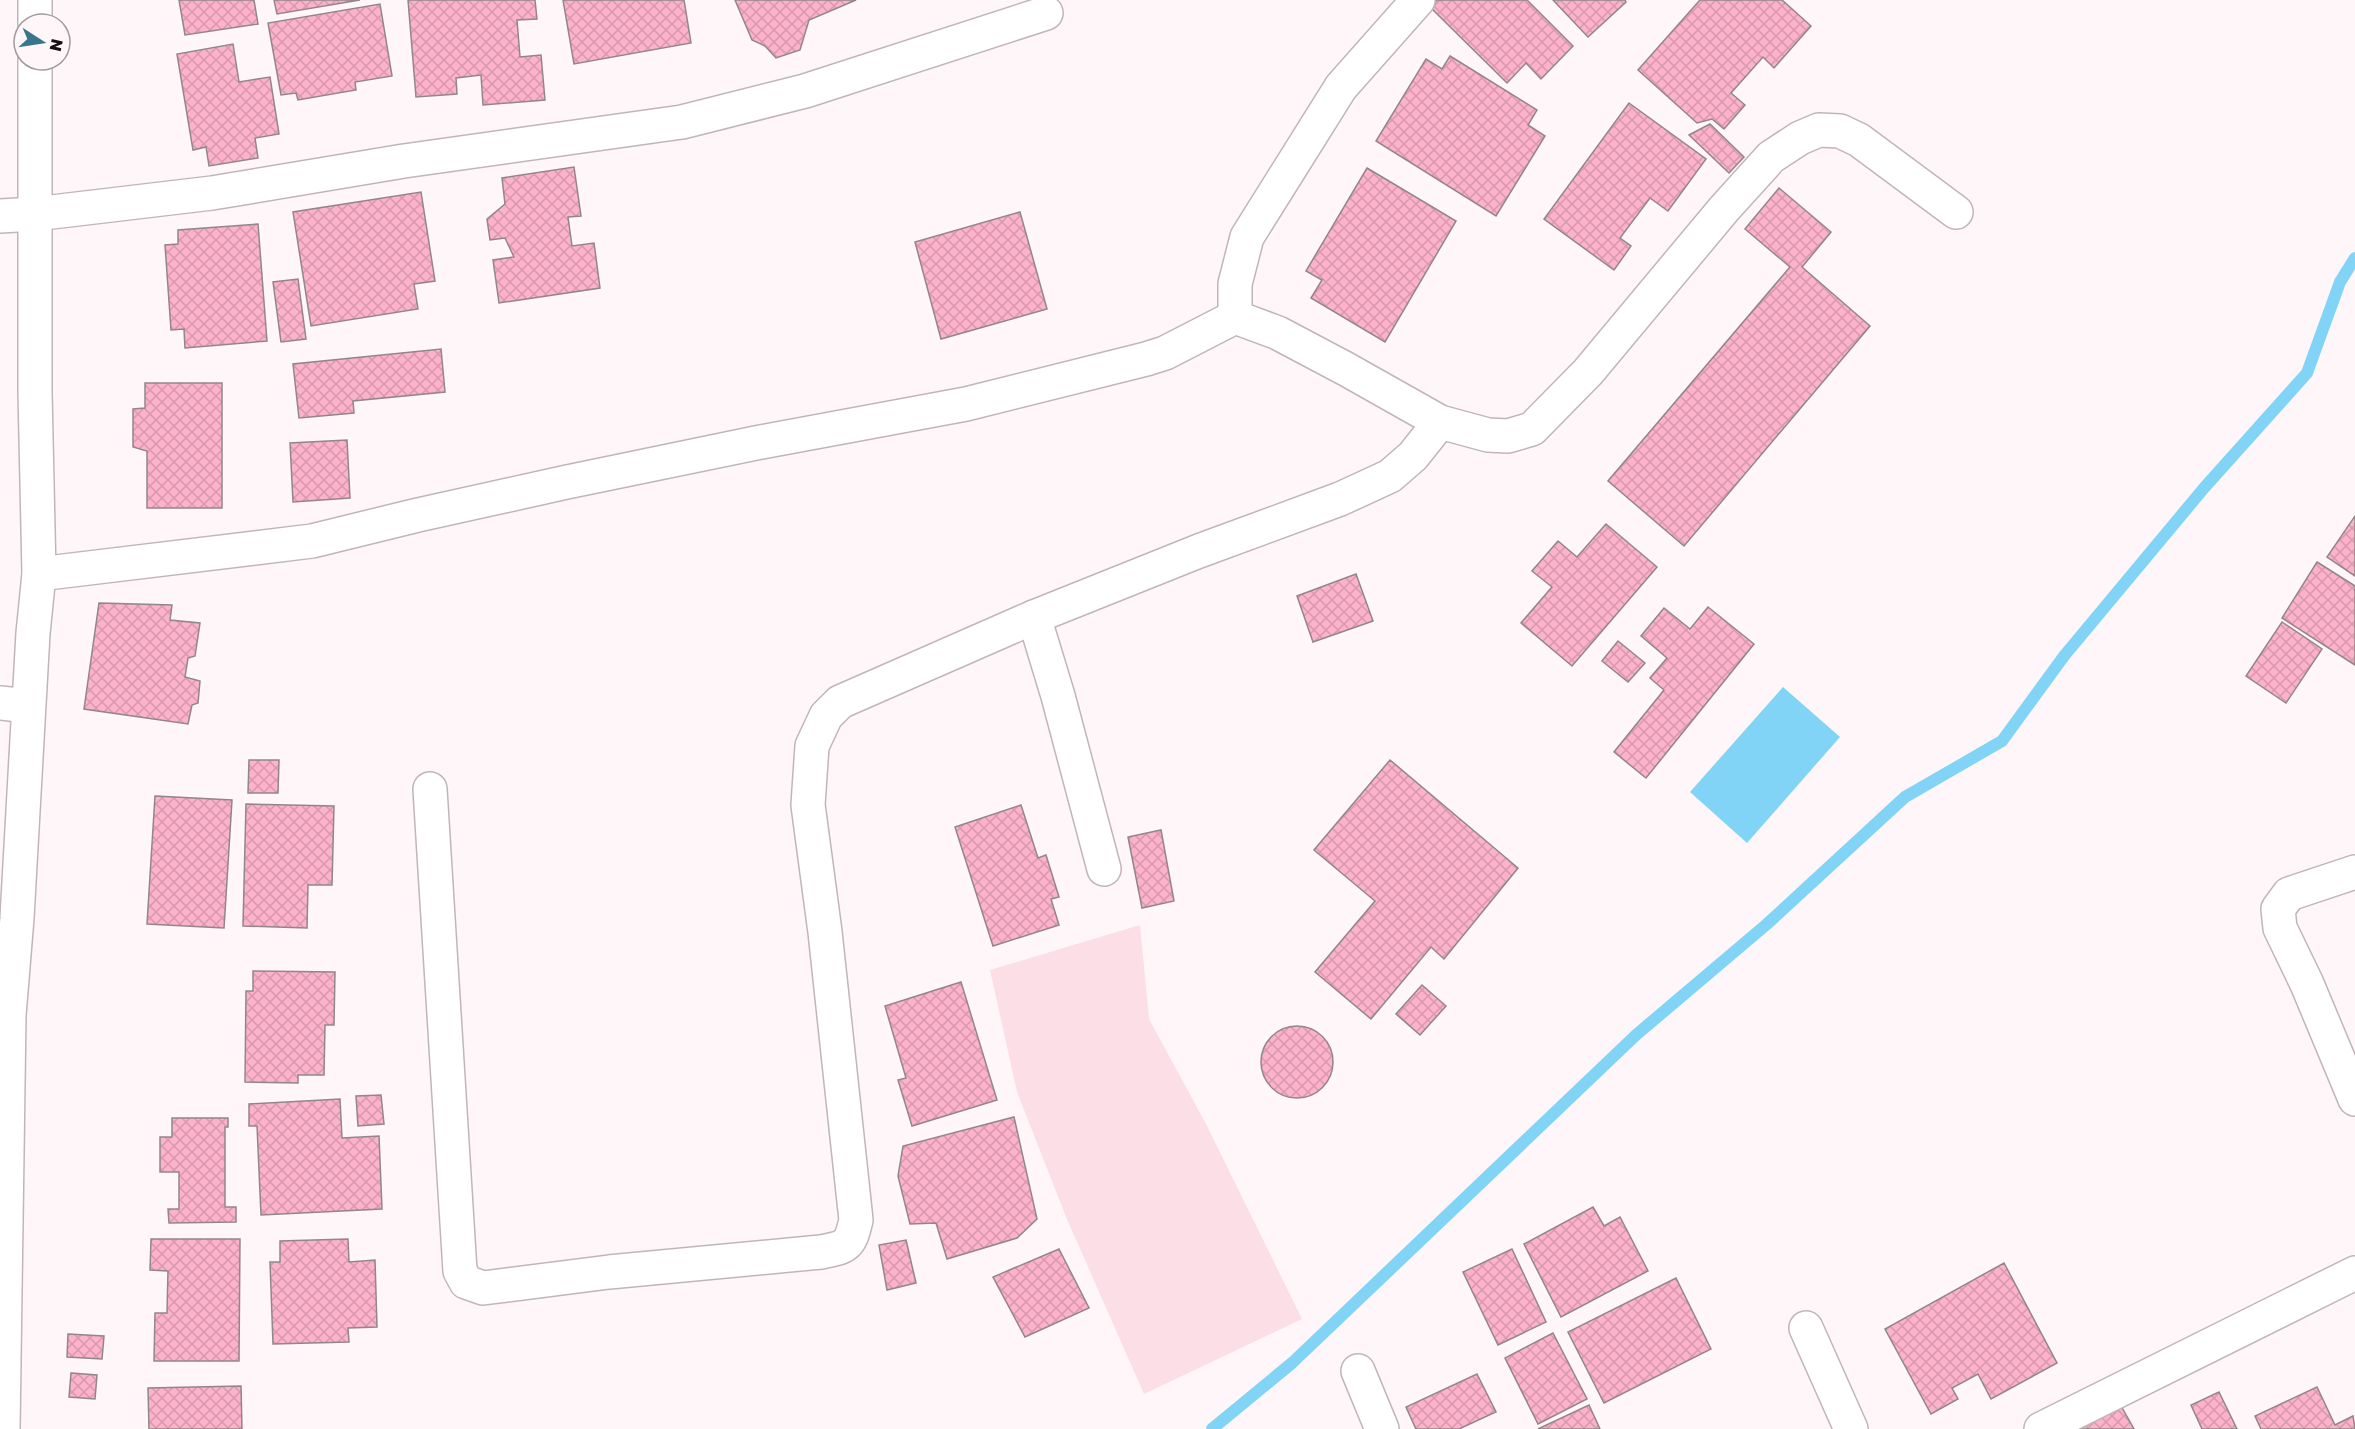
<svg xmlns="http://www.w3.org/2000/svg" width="2355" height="1429" font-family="'Golos Text',sans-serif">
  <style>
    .garden { fill: #fcdee7 }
    .water { fill: #81d4f5 }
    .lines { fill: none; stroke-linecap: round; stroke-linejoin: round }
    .stream { stroke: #81d4f5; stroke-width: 12 }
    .building { fill: url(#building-cross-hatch); stroke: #928689; stroke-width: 1.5 }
    .minor-casing { stroke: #c2b5b9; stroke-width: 36 }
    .minor { stroke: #fff; stroke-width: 33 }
  </style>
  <defs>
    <pattern id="building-cross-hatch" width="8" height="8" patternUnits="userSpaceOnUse" patternTransform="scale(1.5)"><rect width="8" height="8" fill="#fdb2cb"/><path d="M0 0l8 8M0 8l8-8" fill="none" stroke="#d898ad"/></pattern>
  </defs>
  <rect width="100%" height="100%" fill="#fef6f8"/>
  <polygon class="garden" points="1140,925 1149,1019 1206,1124 1302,1319 1144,1394 1066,1217 1017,1092 990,970"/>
  <polygon class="water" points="1783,687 1840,737 1747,843 1690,792"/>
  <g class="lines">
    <polyline class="stream" points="1212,1429 1292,1363 1636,1035 1767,924 1905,797 2002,741 2064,656 2204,488 2307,373 2340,282 2355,258"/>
  </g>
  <g class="building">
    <polygon points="179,0 254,0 258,24 185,35"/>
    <polygon points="274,0 360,0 277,14"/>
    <polygon points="408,0 535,0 537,19 517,20 520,57 541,55 545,100 483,105 481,75 456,78 457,94 416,97"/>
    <polygon points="563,0 684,0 691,43 574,64"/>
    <polygon points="735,0 856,0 809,20 800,50 776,58 765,46 752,40"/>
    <polygon points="1437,0 1527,0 1573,46 1541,79 1526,63 1507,83 1430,7"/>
    <polygon points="1553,0 1625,0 1626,2 1588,37"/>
    <polygon points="1700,0 1782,0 1811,26 1774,68 1763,57 1731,93 1745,105 1724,129 1712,119 1697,123 1638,70"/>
    <polygon points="380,4 392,76 355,82 356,90 298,100 296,93 281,95 268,23"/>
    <polygon points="233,44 239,82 270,77 279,134 255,138 258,158 209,166 206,147 193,150 177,54"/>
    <polygon points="1450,56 1537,110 1528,125 1545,136 1496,216 1376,141 1426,59 1442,69"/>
    <polygon points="1629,103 1706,159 1668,211 1650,198 1620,238 1631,246 1614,270 1544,219"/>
    <polygon points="1710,124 1744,157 1729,173 1689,135"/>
    <polygon points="574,167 581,216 568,217 572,246 594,243 600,288 499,303 493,260 514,257 505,238 490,240 487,219 505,204 502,178"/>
    <polygon points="1367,168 1456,221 1385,342 1311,298 1322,280 1306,271"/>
    <polygon points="1779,188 1831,232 1802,267 1870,326 1684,546 1608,481 1790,267 1745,229"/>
    <polygon points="421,192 435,281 414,284 418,309 311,326 293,212"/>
    <polygon points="1020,212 1047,309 941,339 915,242"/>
    <polygon points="258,224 267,341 185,348 184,329 171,330 165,245 178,244 178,230"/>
    <polygon points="298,279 306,339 281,342 273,282"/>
    <polygon points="441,349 445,392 353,401 354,413 299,418 293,364"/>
    <polygon points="145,383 222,383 222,508 147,508 147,451 133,447 133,409 145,408"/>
    <polygon points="347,440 350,498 293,502 290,443"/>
    <polygon points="2355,516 2355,576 2327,557"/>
    <polygon points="1606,524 1657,567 1572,666 1521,623 1552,587 1532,571 1558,541 1577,557"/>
    <polygon points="2317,562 2355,586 2355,665 2282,618"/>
    <polygon points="1356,574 1373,621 1313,642 1297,596"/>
    <polygon points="99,603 172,605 170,620 200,623 195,656 188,658 185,677 200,681 198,703 192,705 188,724 84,709"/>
    <polygon points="1708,607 1754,644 1646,778 1614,752 1664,690 1650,678 1667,658 1641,636 1664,608 1690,629"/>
    <polygon points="2282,622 2322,649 2286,703 2246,676"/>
    <polygon points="1618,641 1645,663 1628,682 1602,661"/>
    <polygon points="249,760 279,760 278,793 248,793"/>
    <polygon points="1390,760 1518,868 1444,959 1431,947 1371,1019 1315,972 1375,901 1314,850"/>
    <polygon points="155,796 232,800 224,928 147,924"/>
    <polygon points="246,804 334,806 332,885 308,885 307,928 243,926"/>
    <polygon points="1021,805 1038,858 1046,855 1059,897 1051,899 1059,925 993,946 955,827"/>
    <polygon points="1161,830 1174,901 1142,908 1128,837"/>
    <polygon points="253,971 335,972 334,1025 325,1025 324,1075 298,1075 298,1083 245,1082 246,991 253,991"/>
    <polygon points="961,982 997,1100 912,1126 898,1080 906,1078 885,1006"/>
    <polygon points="1422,985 1446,1006 1420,1035 1396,1014"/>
    <circle cx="1297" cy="1062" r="36"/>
    <polygon points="381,1095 384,1124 358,1126 356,1096"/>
    <polygon points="340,1099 342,1138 379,1136 382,1209 261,1215 257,1126 249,1126 249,1104"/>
    <polygon points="1014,1117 1037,1219 1017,1238 947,1259 936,1223 910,1224 898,1176 903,1146"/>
    <polygon points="172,1118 228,1118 228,1127 225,1127 225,1207 236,1207 236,1222 169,1223 168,1209 179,1209 179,1172 160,1172 160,1137 172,1137"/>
    <polygon points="1593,1207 1604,1226 1620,1217 1648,1271 1561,1317 1524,1244"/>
    <polygon points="151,1239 240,1239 239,1361 154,1361 155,1313 167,1313 168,1271 150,1270"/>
    <polygon points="348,1239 349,1262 375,1260 377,1327 348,1328 349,1342 273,1344 270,1262 280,1262 280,1241"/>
    <polygon points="906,1240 916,1283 887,1290 879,1245"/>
    <polygon points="1059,1249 1089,1308 1025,1337 993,1277"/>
    <polygon points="1512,1249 1546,1322 1498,1345 1463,1272"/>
    <polygon points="2004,1263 2057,1363 1991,1399 1978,1374 1952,1388 1958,1399 1931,1414 1885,1329"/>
    <polygon points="1676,1278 1711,1349 1604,1403 1568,1332"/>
    <polygon points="1553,1333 1587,1399 1538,1424 1505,1358"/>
    <polygon points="68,1334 104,1336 102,1359 67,1357"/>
    <polygon points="71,1373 97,1375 95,1399 69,1397"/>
    <polygon points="1477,1374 1496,1412 1459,1429 1416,1429 1406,1407"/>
    <polygon points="241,1386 242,1429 149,1429 148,1388"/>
    <polygon points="2317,1387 2335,1425 2353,1416 2355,1429 2261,1429 2255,1416"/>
    <polygon points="2219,1392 2237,1429 2202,1429 2191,1405"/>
    <polygon points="2120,1404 2134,1429 2076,1429"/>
    <polygon points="1589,1405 1600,1429 1538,1429"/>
  </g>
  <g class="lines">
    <defs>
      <g id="minor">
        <polyline points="35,24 35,0"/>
        <polyline points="0,216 35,214 212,193 404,161 682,122 805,91 1046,13"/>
        <polyline points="1235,317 1235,284 1247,237 1341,87 1418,0"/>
        <polyline points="39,574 312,541 418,515 567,482 761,442 966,404 1146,359 1165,353 1235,317 1278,333 1346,369 1440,422 1488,435 1508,436 1532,429 1588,372 1724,209 1771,157 1800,138 1819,130 1840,131 1859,140 1956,212"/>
        <polyline points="0,703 28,706"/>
        <path d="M430 789 460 1271 466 1282 483 1288 609 1272 821 1252C847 1247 850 1246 856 1220L825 932 808 805 812 746 826 716 840 702 1034 617"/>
        <polyline points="1104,869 1058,696 1034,617 1199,551 1340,499 1390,476 1413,456 1440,422"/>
        <polyline points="2355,872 2289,894 2278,909 2280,928 2307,984 2355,1099"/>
        <polyline points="1806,1328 1851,1429"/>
        <polyline points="1358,1371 1382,1429"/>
        <polyline points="3,1429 9,1015 17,918 33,633 39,574 35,392 35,60"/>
        <polyline points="2041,1429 2355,1273"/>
      </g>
    </defs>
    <use href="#minor" class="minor-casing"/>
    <use href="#minor" class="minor"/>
  </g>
  <g transform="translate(42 42) rotate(102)"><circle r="28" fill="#fef6f8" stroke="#a19a9c" stroke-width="1.5"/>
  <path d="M0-4.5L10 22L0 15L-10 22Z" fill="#39768c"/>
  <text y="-9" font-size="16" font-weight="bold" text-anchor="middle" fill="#151112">N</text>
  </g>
</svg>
